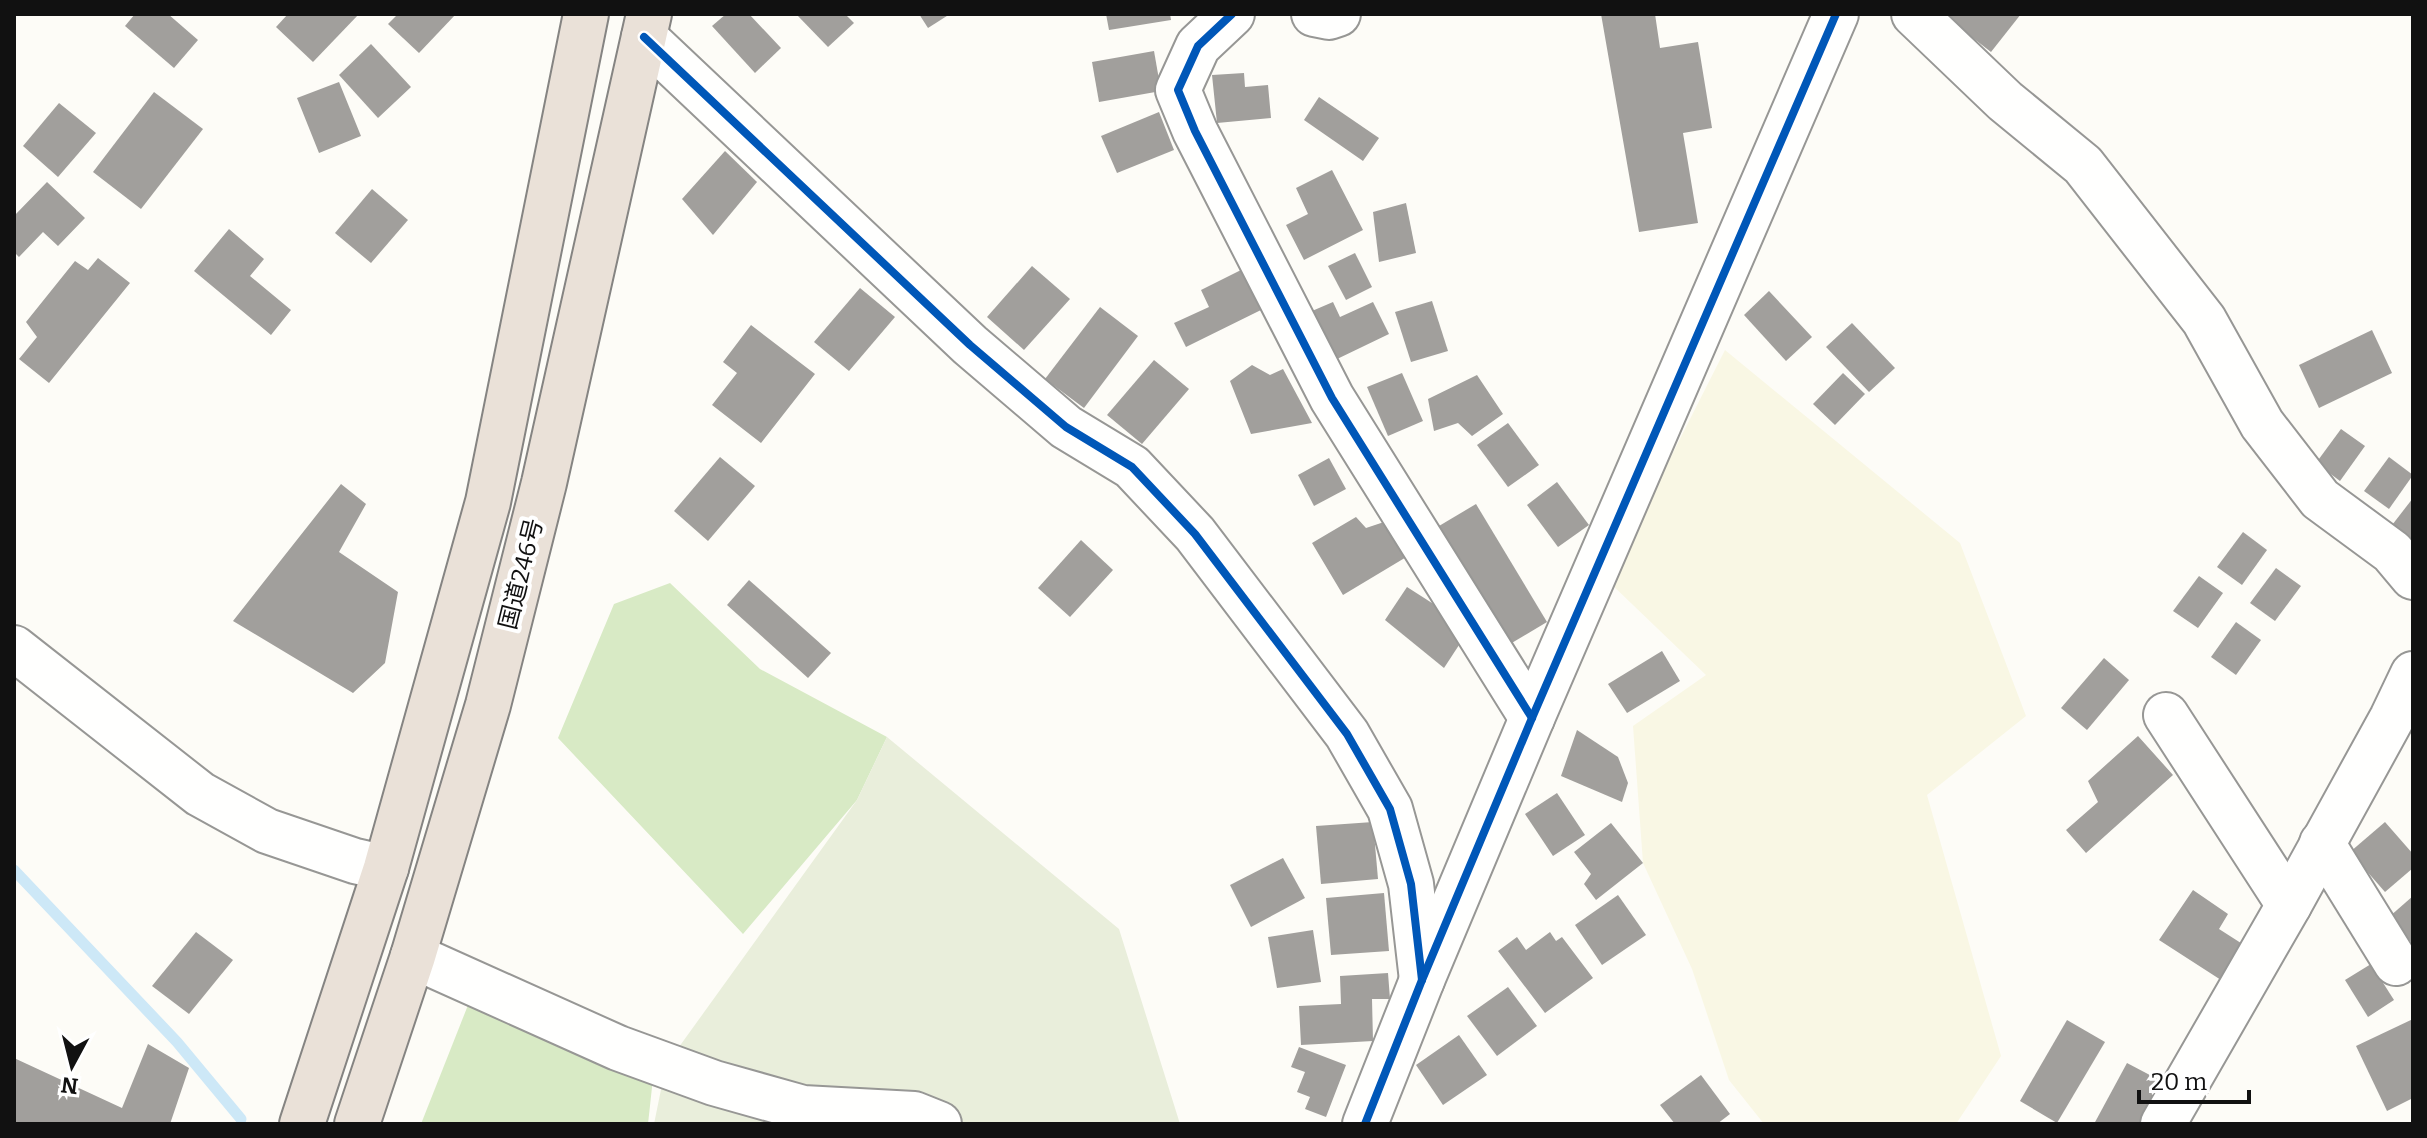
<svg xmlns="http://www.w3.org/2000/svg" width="2427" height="1138" font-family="Bitter,'Noto Sans JP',serif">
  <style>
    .farmland { fill: #f9f7e4 }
    .forest { fill: #d8eac5 }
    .cemetery { fill: #e9eedb }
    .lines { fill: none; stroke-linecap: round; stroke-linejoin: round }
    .stream { stroke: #cde8f7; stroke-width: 11 }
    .building { fill: #a19f9c }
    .minor-casing { stroke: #979795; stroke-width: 48 }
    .highway-casing { stroke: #858482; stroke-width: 48 }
    .minor { stroke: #fffffe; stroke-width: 44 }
    .highway { stroke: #eae1d8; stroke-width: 44 }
    .cycleway-casing { stroke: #fff; stroke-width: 13 }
    .cycleway { stroke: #0057b8; stroke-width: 8 }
    .labels { text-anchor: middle; stroke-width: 8; stroke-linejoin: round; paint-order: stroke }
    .street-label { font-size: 24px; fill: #111; stroke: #fff }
  </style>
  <rect width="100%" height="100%" fill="#fdfcf7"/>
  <polygon class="farmland" points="1725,350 1960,543 2026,716 1927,795 2001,1056 1956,1124 1764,1124 1729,1080 1692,969 1643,863 1633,726 1706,675 1608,581"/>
  <g class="forest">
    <polygon points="670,583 760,669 887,737 857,800 743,934 558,738 614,604"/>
    <polygon points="472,995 653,1078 648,1124 421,1124"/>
  </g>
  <polygon class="cemetery" points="887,737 1119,929 1180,1124 654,1124 666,1065 857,800"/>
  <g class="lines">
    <polyline class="stream" points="14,870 177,1042 241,1119"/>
  </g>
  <g class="building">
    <polygon points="135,14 168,14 198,40 174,68 125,26"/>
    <polygon points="288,14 359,14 313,62 276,27"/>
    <polygon points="398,14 456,14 419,53 388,24"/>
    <polygon points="726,14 749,14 781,48 755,73 712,26"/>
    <polygon points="796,14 845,14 854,23 828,47"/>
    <polygon points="919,14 950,14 928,28"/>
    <polygon points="1106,14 1170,14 1171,20 1109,30"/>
    <polygon points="1601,14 1655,14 1660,48 1698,42 1712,128 1683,133 1698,223 1639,232"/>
    <polygon points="1942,14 2021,14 1991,52"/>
    <polygon points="371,44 411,87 378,118 339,75"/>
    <polygon points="1154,51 1161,91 1099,102 1092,62"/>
    <polygon points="1244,73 1245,87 1268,85 1271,118 1217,123 1212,75"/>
    <polygon points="339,82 361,136 319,153 297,98"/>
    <polygon points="154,92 203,129 141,209 93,172"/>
    <polygon points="1319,97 1379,138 1363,161 1304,120"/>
    <polygon points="59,103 96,133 58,177 23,146"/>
    <polygon points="1159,112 1174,150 1117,173 1101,136"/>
    <polygon points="725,151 757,182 713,235 682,199"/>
    <polygon points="1332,170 1363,230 1304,260 1286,225 1308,214 1296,188"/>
    <polygon points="47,182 85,218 58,246 43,232 19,257 14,252 14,216"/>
    <polygon points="372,189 408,220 371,263 335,233"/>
    <polygon points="1406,203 1416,253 1379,262 1373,212"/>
    <polygon points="229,229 264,259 250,276 291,310 271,335 194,271"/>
    <polygon points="1355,253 1372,287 1346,300 1328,266"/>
    <polygon points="98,258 130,283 49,383 19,359 37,337 26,322 75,261 88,270"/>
    <polygon points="1032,266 1070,299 1024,350 987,317"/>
    <polygon points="1243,269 1263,309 1186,347 1174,323 1209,307 1201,290"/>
    <polygon points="860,288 895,317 849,371 814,342"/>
    <polygon points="1769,291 1812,337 1786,361 1744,315"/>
    <polygon points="1432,301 1448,351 1411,362 1395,312"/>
    <polygon points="1333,302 1340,317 1373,302 1389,334 1335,360 1312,311"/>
    <polygon points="1100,307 1138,336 1084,408 1045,379"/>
    <polygon points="1852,323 1895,368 1869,392 1826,347"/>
    <polygon points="751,325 815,374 761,443 712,405 737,373 723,362"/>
    <polygon points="2372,330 2392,373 2319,408 2299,365"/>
    <polygon points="1154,360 1189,389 1142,444 1107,415"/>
    <polygon points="1252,365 1270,375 1283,369 1312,423 1251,434 1230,381"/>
    <polygon points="1402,373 1423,421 1388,436 1367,387"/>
    <polygon points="1843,373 1865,394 1835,425 1813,404"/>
    <polygon points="1477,375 1503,414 1472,436 1458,423 1434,431 1428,399"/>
    <polygon points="1508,423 1539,465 1508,487 1477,445"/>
    <polygon points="2341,429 2365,446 2340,481 2316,463"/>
    <polygon points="720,457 755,486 708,541 674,511"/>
    <polygon points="2389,457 2413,475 2389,509 2364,491"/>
    <polygon points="1329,458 1346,489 1314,506 1298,475"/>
    <polygon points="1557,482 1589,525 1558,547 1527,505"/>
    <polygon points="341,484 366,504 339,552 398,592 385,663 353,693 233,621"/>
    <polygon points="2413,498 2413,548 2389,529"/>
    <polygon points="1476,504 1547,622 1510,644 1439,526"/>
    <polygon points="1356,517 1366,528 1387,521 1408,556 1343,595 1312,543"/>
    <polygon points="2243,532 2267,550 2242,585 2217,567"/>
    <polygon points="1081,540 1113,570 1070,617 1038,588"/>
    <polygon points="2276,568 2301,586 2275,621 2250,603"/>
    <polygon points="2199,576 2223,593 2198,628 2173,611"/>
    <polygon points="749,580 831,653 808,678 727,605"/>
    <polygon points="1407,587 1446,612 1461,642 1444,668 1385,620"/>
    <polygon points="2236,622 2261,640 2236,675 2211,657"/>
    <polygon points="1662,651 1680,681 1627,713 1608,684"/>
    <polygon points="2104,658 2129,680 2087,730 2061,708"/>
    <polygon points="1577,730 1618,757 1628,783 1622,802 1561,776"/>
    <polygon points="2138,736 2173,775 2086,853 2066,830 2098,802 2088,781"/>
    <polygon points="1557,793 1585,835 1553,856 1525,814"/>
    <polygon points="1373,822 1378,879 1321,884 1316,826"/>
    <polygon points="2385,822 2413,854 2413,868 2385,892 2350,852"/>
    <polygon points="1611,823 1643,863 1596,900 1584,884 1591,874 1574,852"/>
    <polygon points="1283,858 1305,898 1251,927 1230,885"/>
    <polygon points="2193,890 2228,914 2219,929 2244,945 2221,980 2159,940"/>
    <polygon points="1384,893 1389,951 1331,955 1326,898"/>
    <polygon points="1618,895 1646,935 1602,965 1575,925"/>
    <polygon points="2413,896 2413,944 2389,917"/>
    <polygon points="1313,930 1321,982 1277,988 1268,937"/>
    <polygon points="196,932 233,960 189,1014 152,986"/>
    <polygon points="1550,932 1556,941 1562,937 1593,978 1545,1013 1498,951 1517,937 1526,950"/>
    <polygon points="2371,964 2394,1000 2368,1017 2345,980"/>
    <polygon points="1388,973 1390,999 1372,999 1373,1041 1301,1045 1299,1006 1341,1004 1340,976"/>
    <polygon points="1508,987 1537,1026 1497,1056 1467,1016"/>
    <polygon points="2413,1019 2413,1098 2387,1111 2356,1046"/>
    <polygon points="2067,1020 2105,1042 2057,1123 2020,1101"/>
    <polygon points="1459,1035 1487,1075 1443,1105 1416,1065"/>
    <polygon points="148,1044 189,1068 170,1124 14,1124 14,1058 122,1108"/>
    <polygon points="1299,1047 1346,1065 1326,1117 1305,1109 1310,1097 1297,1092 1305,1072 1291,1067"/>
    <polygon points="2127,1063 2165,1083 2143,1124 2094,1124"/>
    <polygon points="1701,1075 1730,1114 1717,1124 1675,1124 1660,1105"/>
  </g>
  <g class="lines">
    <defs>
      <g id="minor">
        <polyline points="1232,14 1198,46 1178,90 1195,131 1332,398 1532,718"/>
        <polyline points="1314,14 1329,17 1338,14"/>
        <polyline points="1914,14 2005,101 2083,165 2204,320 2262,424 2320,499 2392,552 2413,577"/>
        <polyline points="644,37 970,345 1066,427 1132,467 1195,534 1347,734 1390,809 1411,884 1422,980"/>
        <polyline points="14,648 200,794 267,831 355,861 386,868"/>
        <polyline points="2166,715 2289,905"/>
        <polyline points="2322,843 2396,963"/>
        <polyline points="413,956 618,1048 714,1083 803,1108 914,1114 939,1124"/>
        <polyline points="1365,1124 1422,980 1532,718 1836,14"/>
        <polyline points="2163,1124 2289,905 2392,718 2413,674"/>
      </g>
      <g id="highway">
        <polyline points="302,1124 386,868 488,502 586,14"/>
        <polyline points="357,1124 413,956 488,705 544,483 649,14"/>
      </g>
    </defs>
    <use href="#minor" class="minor-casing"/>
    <use href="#highway" class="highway-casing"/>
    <use href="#minor" class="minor"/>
    <use href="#highway" class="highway"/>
    <defs>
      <g id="cycleway">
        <polyline points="1232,14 1198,46 1178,90 1195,131 1332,398 1532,718"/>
        <polyline points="644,37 970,345 1066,427 1132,467 1195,534 1347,734 1390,809 1411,884 1422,980"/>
        <polyline points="1365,1124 1422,980 1532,718 1836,14"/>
      </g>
    </defs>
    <use href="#cycleway" class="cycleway-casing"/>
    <use href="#cycleway" class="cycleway"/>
  </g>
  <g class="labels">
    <g class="street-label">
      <text transform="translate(521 574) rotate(-76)" y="8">国道246号</text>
    </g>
  </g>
  <rect width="2427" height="1138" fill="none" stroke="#111111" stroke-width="32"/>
  <g transform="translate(72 1066) rotate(187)" stroke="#ffffff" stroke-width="6" paint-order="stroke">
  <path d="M0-6L14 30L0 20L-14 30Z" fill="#111111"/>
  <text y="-12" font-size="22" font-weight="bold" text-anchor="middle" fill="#111111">N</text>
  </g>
  <path d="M2139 1090v12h110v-12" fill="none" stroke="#111111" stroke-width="4"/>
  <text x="2151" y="1090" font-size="24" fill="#111111" stroke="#ffffff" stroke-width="6" paint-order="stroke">20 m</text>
</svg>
